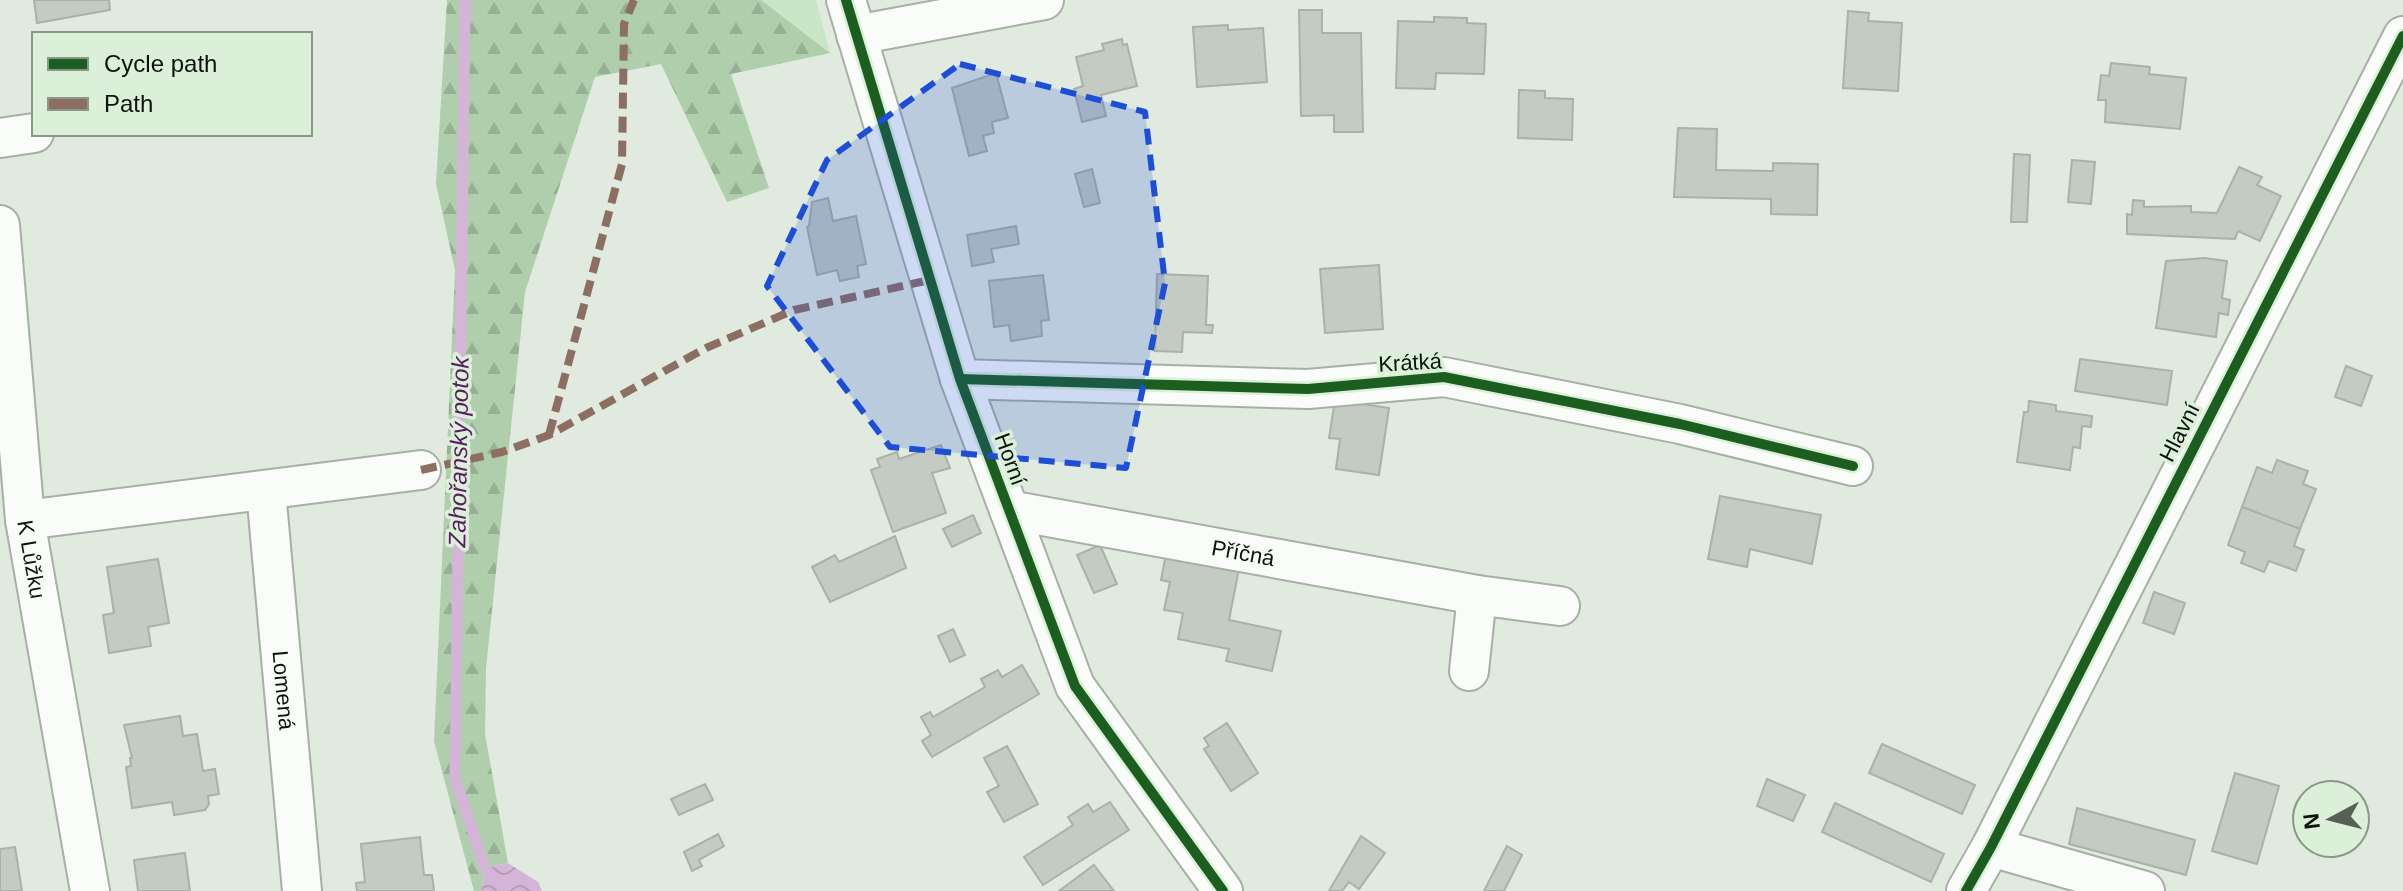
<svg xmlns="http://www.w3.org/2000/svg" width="2403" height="891" font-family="Helvetica,sans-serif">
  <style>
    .grass { fill: #c9e6c6 }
    .forest { fill: url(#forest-firs) }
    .water { fill: url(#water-waves) }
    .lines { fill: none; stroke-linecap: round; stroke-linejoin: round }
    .stream { stroke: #d4b5d8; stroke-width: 11 }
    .building { fill: #c3cbc2; stroke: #a9b1a8; stroke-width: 2 }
    .minor-casing { stroke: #a7afa6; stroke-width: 42 }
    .minor { stroke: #fafcfa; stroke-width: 38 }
    .quiet { stroke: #8d6e63; stroke-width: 8; stroke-dasharray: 16 8; stroke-linecap: butt }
    .cycleway-casing { stroke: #dcefd9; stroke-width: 15 }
    .cycleway { stroke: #1b5e20; stroke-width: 10 }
    .marked { fill: #1d4ed8; fill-opacity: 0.2; stroke: #1d4ed8; stroke-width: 6; stroke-dasharray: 16 10; stroke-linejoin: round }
    .labels { text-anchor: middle; stroke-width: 7; stroke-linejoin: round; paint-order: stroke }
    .street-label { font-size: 22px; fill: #0d140d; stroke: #dcefd9 }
    .water-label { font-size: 24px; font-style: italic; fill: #581f60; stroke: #dcefd9 }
  </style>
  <defs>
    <pattern id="forest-firs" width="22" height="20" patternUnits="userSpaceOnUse" patternTransform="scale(2)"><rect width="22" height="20" fill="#afceab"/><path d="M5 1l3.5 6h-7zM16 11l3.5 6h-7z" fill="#95b092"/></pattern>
    <pattern id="water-waves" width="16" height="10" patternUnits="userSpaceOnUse" patternTransform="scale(2)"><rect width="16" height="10" fill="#d4b5d8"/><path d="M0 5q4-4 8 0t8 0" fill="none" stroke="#b59bb8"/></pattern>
  </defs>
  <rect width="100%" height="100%" fill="#e0eade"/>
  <polygon class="grass" points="761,0 816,0 830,53"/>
  <polygon class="forest" points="447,0 761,0 830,53 731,74 769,188 727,202 661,64 595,77 525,292 486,668 485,734 508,863 485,868 481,891 474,891 434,741 455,270 436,184"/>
  <polygon class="water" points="508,863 538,882 542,891 481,891 485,868"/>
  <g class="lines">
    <polyline class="stream" points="465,0 455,779 485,868 505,891"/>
  </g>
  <g class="building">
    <polygon points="34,0 109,0 110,10 37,23"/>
    <polygon points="1299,10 1322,10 1322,33 1361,33 1363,132 1334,132 1334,115 1301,116"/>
    <polygon points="1848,11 1869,13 1868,21 1902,23 1898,91 1843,88"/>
    <polygon points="1434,17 1467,18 1467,23 1486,24 1484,74 1436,73 1435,89 1396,88 1398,21 1434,22"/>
    <polygon points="1228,25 1228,30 1263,28 1267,82 1197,87 1193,27"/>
    <polygon points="1122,39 1123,45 1127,44 1137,86 1101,95 1106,116 1082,122 1074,89 1083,86 1076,57 1104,50 1102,44"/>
    <polygon points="2111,63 2150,67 2149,74 2186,78 2180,129 2105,122 2106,100 2098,100 2101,75 2109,76"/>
    <polygon points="996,73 1008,118 992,122 994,133 983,136 987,151 969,156 952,88"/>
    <polygon points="1519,90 1545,91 1545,98 1573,99 1572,140 1518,138"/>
    <polygon points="1678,128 1717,129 1716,170 1773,171 1773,163 1818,164 1817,215 1771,214 1771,199 1674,197"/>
    <polygon points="2014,154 2030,155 2027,222 2011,222"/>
    <polygon points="2072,160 2095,162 2091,204 2068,202"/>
    <polygon points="2239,167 2262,177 2257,185 2281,196 2260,241 2238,231 2235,239 2127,234 2127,214 2132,215 2133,200 2144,201 2144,207 2191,206 2191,212 2217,213"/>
    <polygon points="1092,169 1100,203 1084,207 1075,174"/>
    <polygon points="828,198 833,221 856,216 866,264 857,266 859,277 840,281 837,270 817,275 807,227 809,226 812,202"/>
    <polygon points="1016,226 1019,244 991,249 994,262 972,266 967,235"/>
    <polygon points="2205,258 2227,261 2222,298 2230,300 2228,315 2219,313 2216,337 2156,328 2166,261"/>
    <polygon points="1379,265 1383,329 1325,333 1320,269"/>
    <polygon points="1157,274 1208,276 1206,325 1213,325 1212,333 1183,332 1182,352 1155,351"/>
    <polygon points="1043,275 1049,320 1041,321 1042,336 1011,341 1009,325 994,327 989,281"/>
    <polygon points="2080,359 2172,371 2167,405 2075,391"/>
    <polygon points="2346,366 2372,376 2361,406 2335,397"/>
    <polygon points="1335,400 1389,408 1379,475 1336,469 1340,439 1329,438"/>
    <polygon points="2029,401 2056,405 2056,411 2092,416 2091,427 2082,426 2080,448 2073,447 2070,470 2017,462 2024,412 2028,412"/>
    <polygon points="941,445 950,468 932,473 946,513 893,532 871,470 880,467 877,459 897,452 899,459"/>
    <polygon points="2277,460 2308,471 2303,484 2316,489 2300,529 2242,507 2257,467 2272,473"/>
    <polygon points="1720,496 1821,515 1812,564 1750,549 1747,567 1708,559"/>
    <polygon points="2242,507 2300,529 2294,546 2304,550 2296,571 2269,561 2264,572 2241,563 2245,552 2228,545"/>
    <polygon points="973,515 981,533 952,547 943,529"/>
    <polygon points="895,536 906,568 830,602 812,567 835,555 839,562"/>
    <polygon points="1100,545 1117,584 1094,593 1077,555"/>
    <polygon points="1166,554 1239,569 1229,620 1281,631 1272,671 1226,661 1229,649 1178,639 1183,613 1164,610 1170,582 1161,580"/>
    <polygon points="158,559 169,623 148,627 151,646 109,653 103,615 114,613 107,567"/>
    <polygon points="2154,592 2185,603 2174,634 2143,623"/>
    <polygon points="953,629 965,655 950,662 938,636"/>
    <polygon points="1022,665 1039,694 932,757 922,741 931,735 921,717 930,712 933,717 985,687 981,679 998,670 1002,677"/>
    <polygon points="180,716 183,736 197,734 203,771 215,769 219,794 208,796 209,804 205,810 174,815 172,802 132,808 126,767 131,766 130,758 132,758 124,725"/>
    <polygon points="1227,723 1258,773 1231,791 1204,749 1209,746 1204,738"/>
    <polygon points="1882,744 1975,785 1962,814 1869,773"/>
    <polygon points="1007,746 1038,804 1004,822 987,792 999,786 984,758"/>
    <polygon points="2235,773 2279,786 2257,864 2212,851"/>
    <polygon points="1767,779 1805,795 1793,821 1757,806"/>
    <polygon points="705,784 713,800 679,815 671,799"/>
    <polygon points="1110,802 1129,830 1043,885 1024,857 1073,825 1068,817 1088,804 1093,812"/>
    <polygon points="1835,803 1944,854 1931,882 1822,832"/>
    <polygon points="2077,808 2195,840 2186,875 2069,844"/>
    <polygon points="718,834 724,846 699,860 702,866 692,871 684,852"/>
    <polygon points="1361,836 1385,853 1359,889 1349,882 1342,891 1329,891"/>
    <polygon points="420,837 424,875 432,875 434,891 357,891 356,883 365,882 361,844"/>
    <polygon points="1507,846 1522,855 1504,891 1484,891"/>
    <polygon points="15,847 22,891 0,891 0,849"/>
    <polygon points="185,853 190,891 138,891 134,860"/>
    <polygon points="1094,865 1114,891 1059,891"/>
  </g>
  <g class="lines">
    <defs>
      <g id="minor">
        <polyline points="846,0 960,379 1075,686 1223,891"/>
        <polyline points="856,35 1044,0"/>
        <polyline points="0,138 34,133"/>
        <path id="s1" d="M0 225 25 520 90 891"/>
        <polyline points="960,379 1308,389 1444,377 1680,424 1853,466"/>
        <path id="s2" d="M266 491 302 891"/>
        <path id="s3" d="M1009 510 1477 595 1560 606"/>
        <polyline points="25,520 421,470"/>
        <polyline points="1469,671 1477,595"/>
        <polyline points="1991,847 2145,891"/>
        <polyline points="1966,891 1991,847 2403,36"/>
      </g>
    </defs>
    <use href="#minor" class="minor-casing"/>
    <use href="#minor" class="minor"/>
    <g class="quiet">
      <polyline points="549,435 622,164 624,24 634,0"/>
      <polyline points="421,470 502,452 549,435 706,348 794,310 930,280"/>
    </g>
    <defs>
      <g id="cycleway">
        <polyline points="846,0 960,379 1075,686 1223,891"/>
        <polyline points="960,379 1308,389 1444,377 1680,424 1853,466"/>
        <polyline points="1966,891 1991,847 2403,36"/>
      </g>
    </defs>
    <use href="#cycleway" class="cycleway-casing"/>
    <use href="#cycleway" class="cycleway"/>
  </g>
  <path class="marked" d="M960 64 1145 112 1165 283 1126 468 890 447 767 286 827 160Z"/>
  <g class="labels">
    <g class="street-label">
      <text transform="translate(1410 362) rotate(-3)" y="8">Krátká</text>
      <text transform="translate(2179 432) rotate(-63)" y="8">Hlavní</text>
      <text transform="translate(1011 459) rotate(70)" y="8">Horní</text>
      <text dy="8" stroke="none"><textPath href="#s3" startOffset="238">Příčná</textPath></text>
      <text dy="8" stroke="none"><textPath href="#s1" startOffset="336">K Lůžku</textPath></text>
      <text dy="8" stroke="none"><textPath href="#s2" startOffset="200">Lomená</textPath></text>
    </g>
    <g class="water-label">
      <text transform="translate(459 452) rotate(-89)" y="8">Zahořanský potok</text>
    </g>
  </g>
  <rect x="32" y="32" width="280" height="104" fill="#dcefd9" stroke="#899787" stroke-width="2"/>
  <rect x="48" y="58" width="40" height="12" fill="#1b5e20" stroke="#899787" stroke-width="2"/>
  <text x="104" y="72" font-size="24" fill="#0d140d">Cycle path</text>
  <rect x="48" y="98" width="40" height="12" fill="#8d6e63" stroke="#899787" stroke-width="2"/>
  <text x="104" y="112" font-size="24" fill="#0d140d">Path</text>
  <g transform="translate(2331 819) rotate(263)"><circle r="38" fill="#dcefd9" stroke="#899787" stroke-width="2"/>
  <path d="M0-6L14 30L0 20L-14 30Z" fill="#575f56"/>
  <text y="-12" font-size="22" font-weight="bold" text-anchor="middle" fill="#0d140d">N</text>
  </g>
</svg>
